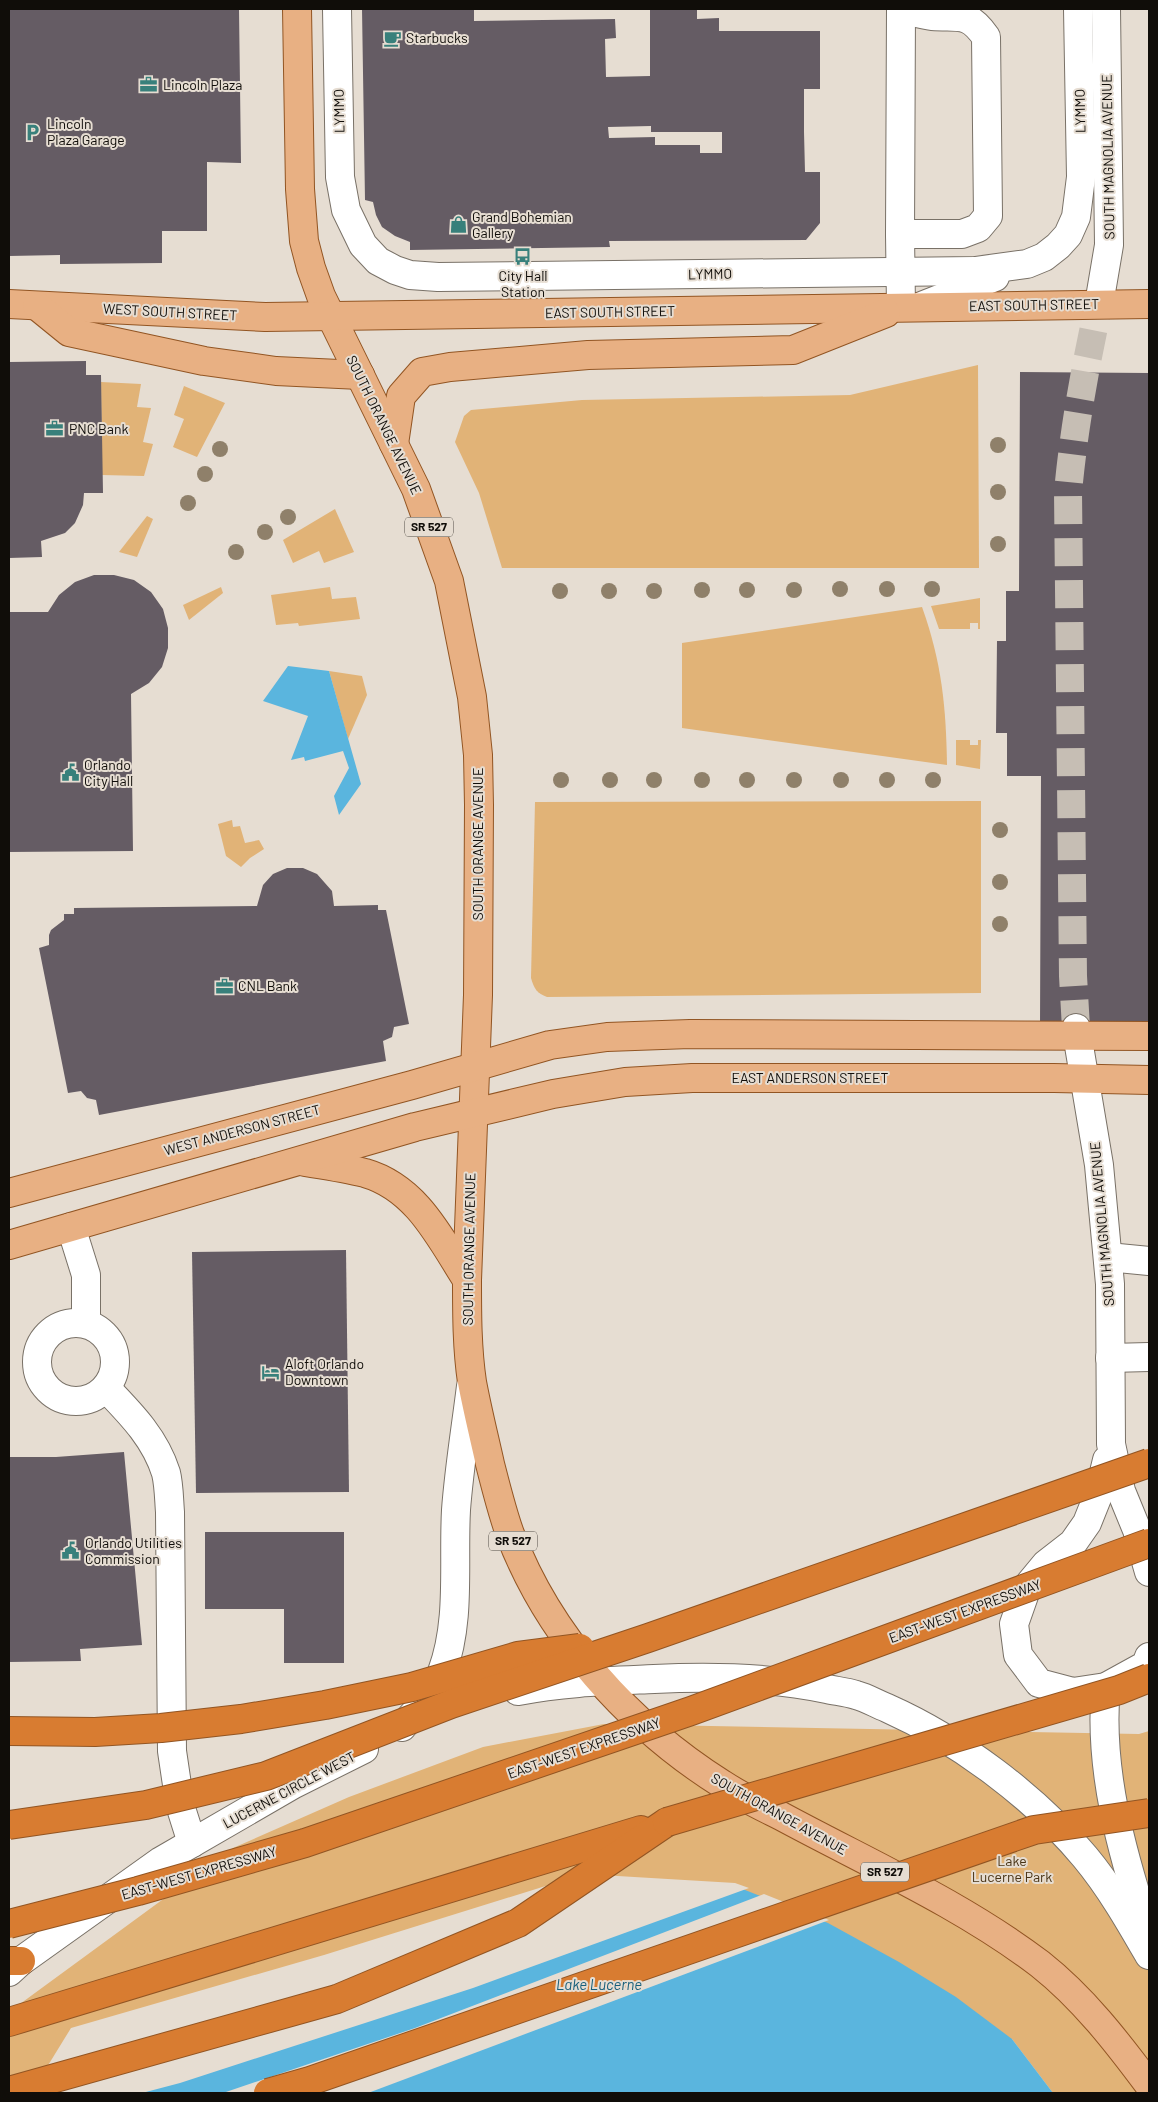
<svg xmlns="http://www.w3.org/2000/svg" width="1158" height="2102" font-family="Barlow,sans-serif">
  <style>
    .green { fill: #e1b377 }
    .water { fill: #5ab5de }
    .pier { fill: #e6ddd2 }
    .building { fill: #655c64; fill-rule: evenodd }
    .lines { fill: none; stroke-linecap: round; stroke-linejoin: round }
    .minor-tunnel { stroke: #c6beb4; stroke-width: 28; stroke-dasharray: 28 14; stroke-linecap: butt }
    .minor-casing { stroke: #797167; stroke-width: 30 }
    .major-casing { stroke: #925523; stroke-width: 30 }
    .highway-casing { stroke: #925523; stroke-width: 30 }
    .minor { stroke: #fff; stroke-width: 28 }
    .major { stroke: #e8b083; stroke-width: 28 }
    .highway { stroke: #d87c31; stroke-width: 28 }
    .highway-bridge-casing { stroke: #925523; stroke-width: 30; stroke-linecap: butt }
    .highway-bridge { stroke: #d87c31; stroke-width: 28 }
    .tree { fill: #8f806a }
    .labels { text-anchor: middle; stroke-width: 4; stroke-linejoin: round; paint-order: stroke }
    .shield { fill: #e6ddd2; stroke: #504b45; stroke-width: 1 }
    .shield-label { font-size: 12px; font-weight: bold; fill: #100d09 }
    .poi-label { font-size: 14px; fill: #100d09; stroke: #e6ddd2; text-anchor: start }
    .street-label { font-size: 14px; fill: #100d09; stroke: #e6ddd2 }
    .park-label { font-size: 14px; fill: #483315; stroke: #e6ddd2 }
    .water-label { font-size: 15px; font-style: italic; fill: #185f7b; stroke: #e6ddd2 }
  </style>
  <rect width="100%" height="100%" fill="#e6ddd2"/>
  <g class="green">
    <polygon points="978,365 979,568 502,568 479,493 455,442 464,416 471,410 582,400 850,395"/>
    <polygon points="101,382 141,384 137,407 151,408 143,442 153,444 144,476 102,475"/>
    <polygon points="184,386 225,403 197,457 173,447 184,419 174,415"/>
    <polygon points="335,509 354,552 324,563 319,551 293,563 283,540"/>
    <polygon points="147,516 153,519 137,557 119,552"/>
    <polygon points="221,587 223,593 189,620 183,605"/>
    <polygon points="330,587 332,599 356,597 360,619 299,626 298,623 276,625 271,595"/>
    <polygon points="980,598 980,629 978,629 978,623 970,623 970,629 939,629 931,606"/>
    <path d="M922 607C942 663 946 707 947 765L682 728V643Z"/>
    <polygon points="329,671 362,676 367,695 348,739"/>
    <polygon points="956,740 970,740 970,745 978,745 978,740 981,740 980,769 956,765"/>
    <path d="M981 801V993L547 997C537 993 534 989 531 978L535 802Z"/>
    <polygon points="232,820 233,827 240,826 245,843 259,840 264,849 250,858 241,867 226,856 218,824"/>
    <polygon points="604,1724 1139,1734 1149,1731 1149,2093 1053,2093 1012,2039 9,2093 9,2012 233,1848 349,1797 483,1747"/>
  </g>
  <g class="water">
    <polygon points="288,666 329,671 361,784 339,815 334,796 349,768 343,751 305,761 304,757 291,760 308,716 263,701"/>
    <polygon points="735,1886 828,1923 899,1962 956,1997 1012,2039 1053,2093 34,2093"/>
  </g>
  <g class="pier">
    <polygon points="584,1874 735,1883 749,1888 473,1988 180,2083 142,2093 31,2093 71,2028 324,1955"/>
    <polygon points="764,1894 829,1920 368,2093 223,2093 415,2028"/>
  </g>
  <g class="building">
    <polygon points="9,9 239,9 241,163 207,162 207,231 162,231 162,263 60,264 60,255 9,256"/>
    <path d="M362 9H474V21L615 19 616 38 605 39 606 77 650 76V9H697V19L719 18V31H820V89H804V132L805 172H820V223L806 240 609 241 610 247 410 250V242L395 236 382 227 376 215 373 202 365 200ZM651 126V132H722V153H700V145H655V137L609 138 608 127Z"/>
    <polygon points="86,361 86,375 101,375 103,493 84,493 83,505 75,523 65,533 41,541 42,557 9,558 9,362"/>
    <polygon points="1020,372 1149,373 1149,1027 1040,1027 1041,776 1007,776 1007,733 996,733 997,641 1006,641 1006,591 1019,591"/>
    <polygon points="94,575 114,575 134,580 151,592 163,609 168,628 168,648 162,667 149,683 131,694 133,851 9,852 9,612 48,612 59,595 75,582"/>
    <polygon points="287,868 303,868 317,874 332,891 334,906 378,905 378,910 386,910 409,1024 394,1027 392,1037 383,1041 386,1061 99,1115 96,1100 87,1098 81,1091 68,1093 39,948 49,945 49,935 51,930 64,920 64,914 74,914 74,908 257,906 263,885 273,874"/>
    <polygon points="346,1250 349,1492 196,1493 192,1252"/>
    <polygon points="124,1452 142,1645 80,1649 81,1661 9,1662 9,1457 56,1457"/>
    <polygon points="205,1532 344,1532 344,1663 284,1663 284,1609 205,1609"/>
  </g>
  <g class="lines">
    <path class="minor-tunnel" d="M1076 1028 1073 976 1068 492C1074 428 1085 367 1099 304"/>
    <defs>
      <g id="minor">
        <polyline points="337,9 340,177 346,210 363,245 378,261 395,270 410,275 438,277 975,271 1027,264 1044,257 1058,246 1068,235 1076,217 1081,177 1078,9"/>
        <polyline points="901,9 900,234 901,307"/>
        <path d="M900 234H962L978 228 988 216 986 37C968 11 959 18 932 16 921 15 911 11 901 9"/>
        <polyline points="1099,304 1109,245 1106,9"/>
        <polyline points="919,307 995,277"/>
        <polyline points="1076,1028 1099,1165 1110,1284 1111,1444 1121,1491 1137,1530 1149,1572"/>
        <polyline points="71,1227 86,1275 86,1323"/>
        <polyline points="1108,1257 1149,1261"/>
        <circle cx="76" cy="1362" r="39"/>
        <polyline points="1110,1358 1149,1357"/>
        <path d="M106 1388C131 1414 155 1438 166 1473 169 1485 169 1500 170 1512L172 1751 180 1805 192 1843"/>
        <polyline points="1107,1460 1099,1493 1087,1523 1073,1543 1046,1564 1027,1587 1014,1624 1018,1655 1039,1683 1073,1692 1106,1687 1146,1665 1149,1657"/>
        <path d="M1106 1687C1098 1769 1122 1853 1147 1930"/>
        <path d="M518 1691C563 1682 608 1681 654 1679 712 1676 769 1677 827 1689 836 1691 847 1692 856 1695 867 1698 877 1704 887 1708 959 1740 1035 1797 1085 1857 1110 1887 1130 1922 1149 1955"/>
        <path d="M402 1727C417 1710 434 1694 442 1672 461 1621 453 1564 456 1510 459 1469 466 1427 471 1386"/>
        <polyline points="9,1972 21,1961 161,1861 294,1784 364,1749"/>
      </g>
      <g id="major">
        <path d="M297 9 300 189 304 241 311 268 321 296 416 489 449 581 472 697 478 755 479 805 478 995 467 1280C467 1314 467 1348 472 1382 477 1409 484 1437 490 1464 496 1487 502 1512 510 1534 549 1637 630 1726 722 1784 740 1796 761 1806 781 1816 868 1863 961 1904 1040 1964 1083 1998 1117 2042 1149 2085"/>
        <polyline points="9,304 265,317 1149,304"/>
        <polyline points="37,306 69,332 204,361 276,371 360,375"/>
        <polyline points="394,444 401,396 422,372 450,367 588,355 793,350 886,313"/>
        <path d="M305 1162C324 1165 345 1168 365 1173 417 1188 440 1238 467 1280"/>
        <polyline points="9,1193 412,1085 550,1045 607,1037 690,1034 1149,1036"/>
        <polyline points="9,1245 415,1127 553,1094 625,1082 692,1078 1054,1078 1149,1080"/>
      </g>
      <g id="highway">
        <polyline points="9,1961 21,1961"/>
        <polyline points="9,2022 641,1830"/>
        <polyline points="9,2091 337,1999 518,1923 667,1822"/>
      </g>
    </defs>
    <use href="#minor" class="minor-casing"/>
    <use href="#major" class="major-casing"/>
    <use href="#highway" class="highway-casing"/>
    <use href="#minor" class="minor"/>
    <use href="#major" class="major"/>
    <use href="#highway" class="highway"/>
    <defs>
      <g id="highway-bridge">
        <polyline points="9,1731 95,1732 161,1728 241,1719 325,1705 412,1687 518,1656 580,1648"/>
        <polyline points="667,1822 1119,1690 1149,1678"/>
        <polyline points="9,1825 146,1805 266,1776 451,1704 648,1638 1149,1463"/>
        <polyline points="9,1924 138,1891 305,1843 691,1711 1149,1543"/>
        <polyline points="268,2093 310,2081 1034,1830 1149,1813"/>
      </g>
    </defs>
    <use href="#highway-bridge" class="highway-bridge-casing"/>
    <use href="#highway-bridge" class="highway-bridge"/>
  </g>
  <g class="tree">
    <circle cx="998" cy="445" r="8"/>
    <circle cx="220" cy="449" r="8"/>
    <circle cx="205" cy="474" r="8"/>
    <circle cx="998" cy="492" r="8"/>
    <circle cx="188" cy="503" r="8"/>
    <circle cx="288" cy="517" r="8"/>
    <circle cx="265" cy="532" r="8"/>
    <circle cx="998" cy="544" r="8"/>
    <circle cx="236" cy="552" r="8"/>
    <circle cx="840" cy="589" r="8"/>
    <circle cx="887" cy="589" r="8"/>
    <circle cx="932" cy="589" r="8"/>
    <circle cx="702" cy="590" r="8"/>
    <circle cx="747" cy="590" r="8"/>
    <circle cx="794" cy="590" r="8"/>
    <circle cx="560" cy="591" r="8"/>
    <circle cx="609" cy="591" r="8"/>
    <circle cx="654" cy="591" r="8"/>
    <circle cx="561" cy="780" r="8"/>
    <circle cx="610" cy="780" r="8"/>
    <circle cx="654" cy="780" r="8"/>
    <circle cx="702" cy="780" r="8"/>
    <circle cx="747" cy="780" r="8"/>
    <circle cx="794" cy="780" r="8"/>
    <circle cx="841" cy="780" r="8"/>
    <circle cx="887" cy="780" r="8"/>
    <circle cx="933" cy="780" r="8"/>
    <circle cx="1000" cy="830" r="8"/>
    <circle cx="1000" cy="882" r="8"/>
    <circle cx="1000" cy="924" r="8"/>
  </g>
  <defs>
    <symbol id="cafe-bare" viewBox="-9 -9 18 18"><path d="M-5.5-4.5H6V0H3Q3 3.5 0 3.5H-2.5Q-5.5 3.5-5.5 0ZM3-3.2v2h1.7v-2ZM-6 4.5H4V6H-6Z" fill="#38807b" stroke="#e6ddd2" stroke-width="2.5" paint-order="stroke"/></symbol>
    <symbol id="office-bare" viewBox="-9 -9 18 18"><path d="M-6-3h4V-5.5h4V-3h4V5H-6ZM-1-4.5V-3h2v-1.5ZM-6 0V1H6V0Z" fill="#38807b" stroke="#e6ddd2" stroke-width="2.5" paint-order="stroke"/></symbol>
    <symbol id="parking-bare" viewBox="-9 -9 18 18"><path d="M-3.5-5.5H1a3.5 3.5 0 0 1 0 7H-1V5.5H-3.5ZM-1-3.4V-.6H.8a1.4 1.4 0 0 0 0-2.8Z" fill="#38807b" stroke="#e6ddd2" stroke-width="2.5" paint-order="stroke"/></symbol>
    <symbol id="shop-bare" viewBox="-9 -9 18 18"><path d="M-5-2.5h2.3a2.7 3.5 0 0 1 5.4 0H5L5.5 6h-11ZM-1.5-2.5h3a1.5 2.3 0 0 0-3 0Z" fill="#38807b" stroke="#e6ddd2" stroke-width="2.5" paint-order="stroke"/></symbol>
    <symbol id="bus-bare" viewBox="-9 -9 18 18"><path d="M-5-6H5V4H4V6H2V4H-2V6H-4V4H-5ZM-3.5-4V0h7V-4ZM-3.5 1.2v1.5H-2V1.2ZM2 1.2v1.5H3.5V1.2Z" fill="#38807b" stroke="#e6ddd2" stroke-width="2.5" paint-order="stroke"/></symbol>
    <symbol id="civic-bare" viewBox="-9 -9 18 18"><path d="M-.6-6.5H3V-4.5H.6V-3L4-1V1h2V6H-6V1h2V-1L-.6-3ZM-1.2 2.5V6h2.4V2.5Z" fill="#38807b" stroke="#e6ddd2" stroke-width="2.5" paint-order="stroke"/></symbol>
    <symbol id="hotel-bare" viewBox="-9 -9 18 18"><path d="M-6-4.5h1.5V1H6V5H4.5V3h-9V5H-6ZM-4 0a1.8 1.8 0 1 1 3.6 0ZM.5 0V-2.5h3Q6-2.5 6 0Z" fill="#38807b" stroke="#e6ddd2" stroke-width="2.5" paint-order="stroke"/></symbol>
  </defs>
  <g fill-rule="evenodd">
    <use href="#cafe-bare" x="380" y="26" width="25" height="25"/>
    <use href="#office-bare" x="136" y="72" width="25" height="25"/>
    <use href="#parking-bare" x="20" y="120" width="25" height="25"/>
    <use href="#shop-bare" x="446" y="212" width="25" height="25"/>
    <use href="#bus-bare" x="510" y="244" width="25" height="25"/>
    <use href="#office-bare" x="42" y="416" width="25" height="25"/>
    <use href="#civic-bare" x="58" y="760" width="25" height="25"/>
    <use href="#office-bare" x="212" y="974" width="25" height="25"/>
    <use href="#hotel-bare" x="258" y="1360" width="25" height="25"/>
    <use href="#civic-bare" x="58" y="1538" width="25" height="25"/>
  </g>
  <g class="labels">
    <g class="shield">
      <rect x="405" y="517.5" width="48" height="19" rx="4"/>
      <rect x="489" y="1531.5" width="48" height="19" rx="4"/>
      <rect x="861" y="1862.5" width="48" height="19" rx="4"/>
    </g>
    <g class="shield-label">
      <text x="429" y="531">SR 527</text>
      <text x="513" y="1545">SR 527</text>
      <text x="885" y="1876">SR 527</text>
    </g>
    <g class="poi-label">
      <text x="406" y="43">Starbucks</text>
      <text x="163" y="90">Lincoln Plaza</text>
      <text x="47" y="129">Lincoln<tspan x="47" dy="16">Plaza Garage</tspan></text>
      <text x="472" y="222">Grand Bohemian<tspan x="472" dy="16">Gallery</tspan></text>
      <text x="523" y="281" text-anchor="middle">City Hall<tspan x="523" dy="16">Station</tspan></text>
      <text x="69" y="434">PNC Bank</text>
      <text x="84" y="770">Orlando<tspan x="84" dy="16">City Hall</tspan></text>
      <text x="238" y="991">CNL Bank</text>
      <text x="285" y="1369">Aloft Orlando<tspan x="285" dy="16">Downtown</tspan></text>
      <text x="85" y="1548">Orlando Utilities<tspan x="85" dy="16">Commission</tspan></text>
    </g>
    <g class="street-label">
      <text transform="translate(339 111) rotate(-91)" y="5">LYMMO</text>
      <text transform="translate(1080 111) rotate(-91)" y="5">LYMMO</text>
      <text transform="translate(1108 157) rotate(-91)" y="5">SOUTH MAGNOLIA AVENUE</text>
      <text transform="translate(710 274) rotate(-1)" y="5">LYMMO</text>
      <text transform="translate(1034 305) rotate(-1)" y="5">EAST SOUTH STREET</text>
      <text transform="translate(170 312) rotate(3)" y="5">WEST SOUTH STREET</text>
      <text transform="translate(610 312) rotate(-1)" y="5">EAST SOUTH STREET</text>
      <text transform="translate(384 425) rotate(64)" y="5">SOUTH ORANGE AVENUE</text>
      <text transform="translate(478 844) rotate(-90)" y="5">SOUTH ORANGE AVENUE</text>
      <text x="810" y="1083">EAST ANDERSON STREET</text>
      <text transform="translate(242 1130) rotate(-15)" y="5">WEST ANDERSON STREET</text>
      <text transform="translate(1102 1224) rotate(-95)" y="5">SOUTH MAGNOLIA AVENUE</text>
      <text transform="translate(469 1249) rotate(-89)" y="5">SOUTH ORANGE AVENUE</text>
      <text transform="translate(965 1611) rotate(-20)" y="5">EAST-WEST EXPRESSWAY</text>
      <text transform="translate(584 1748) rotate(-19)" y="5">EAST-WEST EXPRESSWAY</text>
      <text transform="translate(289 1790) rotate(-28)" y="5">LUCERNE CIRCLE WEST</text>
      <text transform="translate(779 1814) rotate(29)" y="5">SOUTH ORANGE AVENUE</text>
      <text transform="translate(199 1873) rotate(-16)" y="5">EAST-WEST EXPRESSWAY</text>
    </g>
    <g class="park-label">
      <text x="1012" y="1866">Lake<tspan x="1012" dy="16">Lucerne Park</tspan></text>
    </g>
    <g class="water-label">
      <text x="599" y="1990">Lake Lucerne</text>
    </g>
  </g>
  <rect width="1158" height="2102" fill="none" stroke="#100d09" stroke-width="20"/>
</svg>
